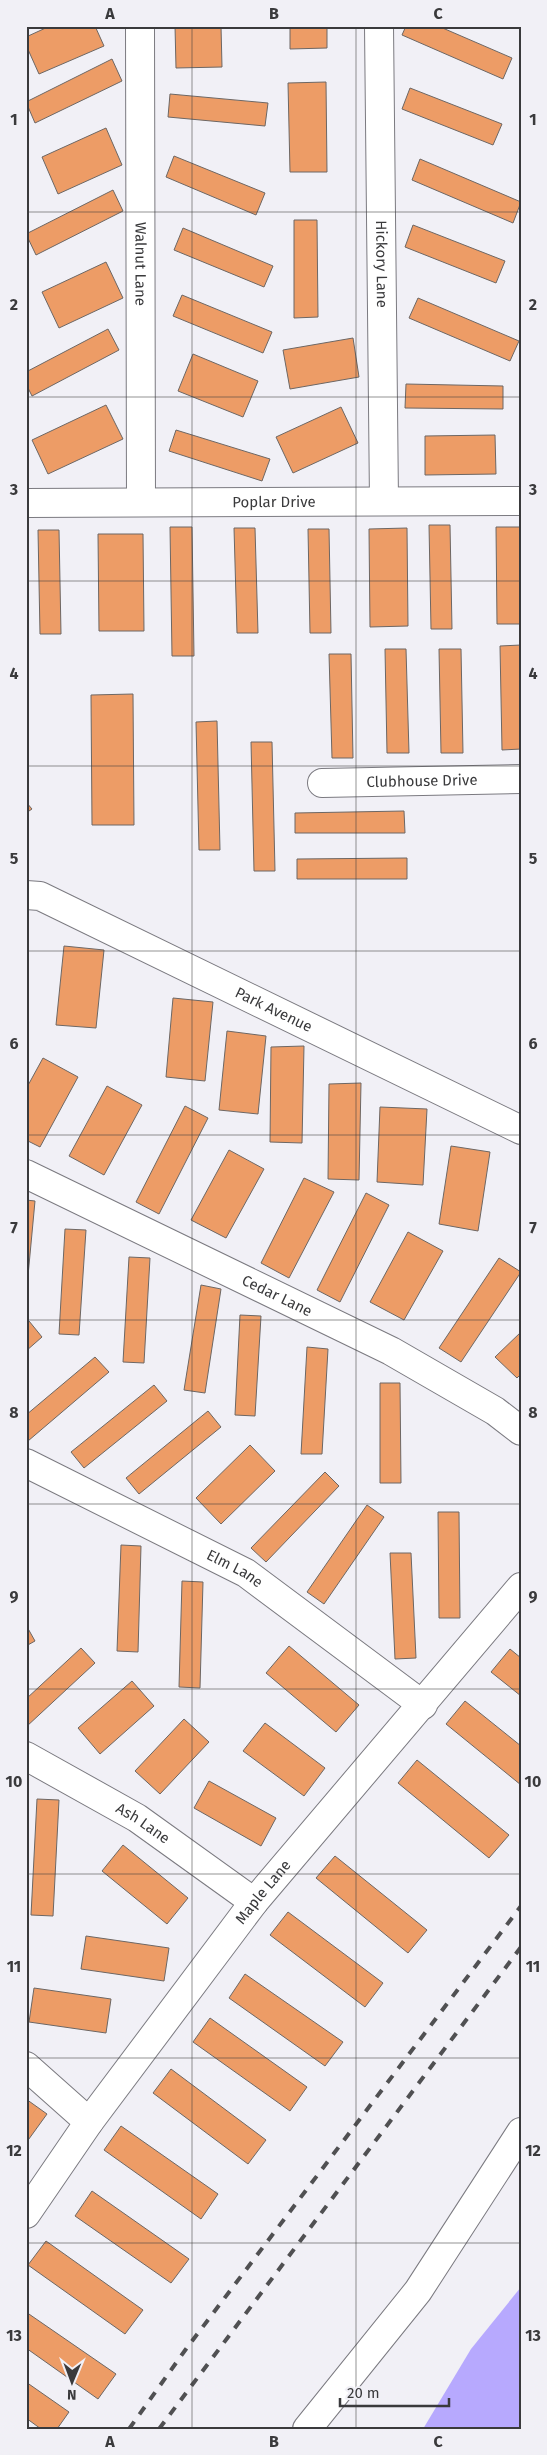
<svg xmlns="http://www.w3.org/2000/svg" width="547" height="2455" font-family="'Fira Sans',sans-serif">
  <style>
    .water { fill: #b7a9fe }
    .building { fill: #ed9c66; stroke: #6d6764 }
    .lines { fill: none; stroke-linecap: round; stroke-linejoin: round }
    .minor-casing { stroke: #7b7a80; stroke-width: 30 }
    .minor { stroke: #fff; stroke-width: 28 }
    .rail { stroke: #505052; stroke-width: 4; stroke-dasharray: 9 9; stroke-linecap: butt }
    .grid { fill: none; stroke: #3a3a3c; stroke-width: 1; stroke-opacity: 0.55 }
    .labels { text-anchor: middle; stroke-width: 4; stroke-linejoin: round; paint-order: stroke }
    .street-label { font-size: 15px; fill: #3a3a3c; stroke: #f1f0f6 }
    .neatline { fill: none; stroke: #3a3a3c; stroke-width: 2 }
    .grid-label { font-size: 16px; text-anchor: middle; font-weight: bold; fill: #3a3a3c }
  </style>
  <rect width="100%" height="100%" fill="#f1f0f6"/>
  <polygon class="water" points="521,2287 521,2429 423,2429 471,2349"/>
  <g class="building">
    <polygon points="50,26 95,26 104,46 39,74 26,45 26,37"/>
    <polygon points="175,26 221,26 222,67 176,68"/>
    <polygon points="290,26 327,26 327,48 290,49"/>
    <polygon points="406,26 438,26 512,58 503,79 402,35"/>
    <polygon points="112,59 122,81 35,123 26,102"/>
    <polygon points="326,82 327,172 290,172 288,83"/>
    <polygon points="410,88 502,124 493,145 402,109"/>
    <polygon points="170,94 268,103 265,126 168,117"/>
    <polygon points="106,128 122,165 58,194 42,157"/>
    <polygon points="174,156 265,193 256,215 166,177"/>
    <polygon points="420,159 521,202 513,223 412,180"/>
    <polygon points="113,190 123,211 36,255 26,234"/>
    <polygon points="294,220 317,220 318,317 294,318"/>
    <polygon points="413,225 505,261 496,283 405,247"/>
    <polygon points="183,228 273,266 264,287 174,250"/>
    <polygon points="106,262 123,298 59,328 42,292"/>
    <polygon points="182,295 272,332 263,353 173,316"/>
    <polygon points="418,298 519,341 510,361 409,318"/>
    <polygon points="108,329 119,350 32,396 26,384 26,372"/>
    <polygon points="353,338 359,377 290,389 283,350"/>
    <polygon points="193,354 258,381 243,417 178,391"/>
    <polygon points="406,384 503,386 503,409 405,408"/>
    <polygon points="106,405 123,439 48,474 32,440"/>
    <polygon points="341,407 358,443 293,473 276,437"/>
    <polygon points="176,430 270,459 262,481 169,451"/>
    <polygon points="495,435 496,474 425,475 425,436"/>
    <polygon points="429,525 450,525 452,629 431,629"/>
    <polygon points="170,527 192,527 194,656 172,656"/>
    <polygon points="496,527 521,527 521,624 497,624"/>
    <polygon points="234,528 255,528 258,633 237,633"/>
    <polygon points="407,528 408,626 370,627 369,529"/>
    <polygon points="308,529 329,529 331,633 310,633"/>
    <polygon points="38,530 59,530 61,634 40,634"/>
    <polygon points="98,534 143,534 144,631 99,631"/>
    <polygon points="521,645 521,749 502,750 500,646"/>
    <polygon points="385,649 406,649 409,753 387,753"/>
    <polygon points="439,649 461,649 463,753 441,753"/>
    <polygon points="329,654 351,654 353,758 332,758"/>
    <polygon points="133,694 134,825 92,825 91,695"/>
    <polygon points="217,721 220,850 199,850 196,722"/>
    <polygon points="251,742 272,742 275,871 254,871"/>
    <polygon points="26,802 32,809 26,813"/>
    <polygon points="404,811 405,833 295,833 295,813"/>
    <polygon points="407,858 407,879 297,879 297,859"/>
    <polygon points="64,946 104,950 96,1028 56,1025"/>
    <polygon points="173,998 213,1002 205,1081 166,1077"/>
    <polygon points="227,1031 266,1036 258,1114 219,1110"/>
    <polygon points="304,1046 302,1143 270,1142 271,1047"/>
    <polygon points="43,1058 78,1077 40,1147 26,1140 26,1089"/>
    <polygon points="361,1083 359,1180 328,1179 329,1084"/>
    <polygon points="107,1086 142,1105 104,1175 69,1156"/>
    <polygon points="185,1106 208,1118 159,1214 136,1202"/>
    <polygon points="380,1107 427,1109 423,1185 377,1182"/>
    <polygon points="451,1146 490,1152 478,1231 439,1224"/>
    <polygon points="229,1150 264,1169 226,1238 191,1220"/>
    <polygon points="304,1178 334,1192 289,1278 261,1263"/>
    <polygon points="366,1193 389,1205 340,1302 317,1290"/>
    <polygon points="26,1200 35,1201 28,1276 26,1276"/>
    <polygon points="65,1229 86,1230 79,1335 59,1334"/>
    <polygon points="408,1232 443,1251 404,1320 370,1302"/>
    <polygon points="129,1257 150,1258 144,1363 123,1362"/>
    <polygon points="499,1258 521,1272 461,1362 439,1348"/>
    <polygon points="201,1285 221,1289 205,1393 184,1390"/>
    <polygon points="240,1315 261,1316 255,1416 235,1415"/>
    <polygon points="29,1321 42,1337 26,1351 26,1323"/>
    <polygon points="521,1332 521,1374 517,1378 495,1357"/>
    <polygon points="307,1347 328,1349 322,1454 301,1454"/>
    <polygon points="95,1357 109,1372 28,1441 26,1415"/>
    <polygon points="380,1383 400,1383 401,1483 380,1483"/>
    <polygon points="154,1385 167,1401 84,1468 71,1452"/>
    <polygon points="208,1411 221,1427 139,1494 126,1478"/>
    <polygon points="250,1445 275,1471 221,1524 196,1498"/>
    <polygon points="325,1472 339,1486 266,1562 251,1548"/>
    <polygon points="367,1505 384,1517 324,1604 307,1592"/>
    <polygon points="438,1512 459,1512 460,1618 439,1618"/>
    <polygon points="121,1545 141,1546 138,1652 117,1651"/>
    <polygon points="390,1553 411,1553 416,1658 395,1659"/>
    <polygon points="182,1581 203,1582 200,1688 179,1687"/>
    <polygon points="26,1625 35,1641 26,1646"/>
    <polygon points="289,1646 359,1705 336,1732 266,1673"/>
    <polygon points="81,1648 95,1663 26,1727 26,1699"/>
    <polygon points="510,1649 521,1658 521,1696 491,1672"/>
    <polygon points="132,1681 154,1706 100,1754 78,1728"/>
    <polygon points="465,1701 521,1746 521,1785 446,1724"/>
    <polygon points="184,1719 209,1742 160,1794 135,1771"/>
    <polygon points="265,1723 325,1768 304,1796 243,1751"/>
    <polygon points="417,1760 509,1835 489,1858 398,1783"/>
    <polygon points="209,1781 276,1818 261,1846 194,1808"/>
    <polygon points="37,1799 59,1800 53,1916 31,1915"/>
    <polygon points="123,1845 188,1898 167,1924 102,1871"/>
    <polygon points="335,1856 427,1930 408,1953 316,1878"/>
    <polygon points="288,1912 383,1983 365,2007 270,1935"/>
    <polygon points="86,1936 169,1948 164,1981 81,1969"/>
    <polygon points="245,1974 343,2042 325,2066 229,1998"/>
    <polygon points="34,1988 111,1999 106,2033 29,2022"/>
    <polygon points="210,2018 307,2087 290,2111 193,2042"/>
    <polygon points="171,2069 266,2140 248,2164 153,2093"/>
    <polygon points="26,2099 47,2114 26,2143"/>
    <polygon points="121,2126 218,2194 201,2219 104,2150"/>
    <polygon points="92,2191 189,2259 171,2283 75,2216"/>
    <polygon points="46,2241 143,2310 125,2334 28,2265"/>
    <polygon points="26,2312 116,2374 98,2399 26,2348"/>
    <polygon points="26,2382 69,2412 57,2429 41,2429 26,2418"/>
  </g>
  <g class="lines">
    <defs>
      <g id="minor">
        <path id="s1" d="M140 26 141 501"/>
        <path id="s2" d="M379 26 384 501"/>
        <path id="s3" d="M26 503 521 501"/>
        <path id="s4" d="M322 783 521 779"/>
        <path id="s5" d="M26 895 40 896 521 1130"/>
        <path id="s6" d="M26 1174 391 1351 495 1411 521 1431"/>
        <path id="s7" d="M26 1463 246 1573 423 1705"/>
        <path id="s8" d="M26 1756 137 1818 254 1902"/>
        <polyline points="26,2066 89,2122"/>
        <path id="s9" d="M26 2214 89 2122 254 1902 521 1587"/>
        <polyline points="307,2429 418,2291 521,2132"/>
      </g>
    </defs>
    <use href="#minor" class="minor-casing"/>
    <use href="#minor" class="minor"/>
    <g class="rail">
      <polyline points="129,2429 186,2349 521,1906"/>
      <polyline points="159,2429 521,1947"/>
    </g>
  </g>
  <path class="grid" d="M192 26V2429M356 26V2429M26 212H521M26 397H521M26 581H521M26 766H521M26 951H521M26 1135H521M26 1320H521M26 1504H521M26 1689H521M26 1874H521M26 2058H521M26 2243H521"/>
  <g class="labels">
    <g class="street-label">
      <text dy="5" stroke="none"><textPath href="#s1" startOffset="238">Walnut Lane</textPath></text>
      <text dy="5" stroke="none"><textPath href="#s2" startOffset="238">Hickory Lane</textPath></text>
      <text dy="5" stroke="none"><textPath href="#s3" startOffset="248">Poplar Drive</textPath></text>
      <text dy="5" stroke="none"><textPath href="#s4" startOffset="100">Clubhouse Drive</textPath></text>
      <text dy="5" stroke="none"><textPath href="#s5" startOffset="274">Park Avenue</textPath></text>
      <text dy="5" stroke="none"><textPath href="#s6" startOffset="279">Cedar Lane</textPath></text>
      <text dy="5" stroke="none"><textPath href="#s7" startOffset="234">Elm Lane</textPath></text>
      <text dy="5" stroke="none"><textPath href="#s8" startOffset="135">Ash Lane</textPath></text>
      <text dy="5" stroke="none"><textPath href="#s9" startOffset="400">Maple Lane</textPath></text>
    </g>
  </g>
  <rect width="547" height="2455" fill="none" stroke="#f1f0f6" stroke-width="55"/>
  <g transform="translate(72 2382) rotate(181)" stroke="#f1f0f6" stroke-width="4" paint-order="stroke">
  <path d="M0-4L9 19L0 12L-9 19Z" fill="#3a3a3c"/>
  <text y="-8" font-size="14" font-weight="bold" text-anchor="middle" fill="#3a3a3c">N</text>
  </g>
  <path d="M340 2398v8h109v-8" fill="none" stroke="#3a3a3c" stroke-width="2.5"/>
  <text x="347" y="2398" font-size="15" fill="#3a3a3c" stroke="#f1f0f6" stroke-width="4" paint-order="stroke">20 m</text>
  <rect x="28" y="28" width="492" height="2400" class="neatline"/>
  <g class="grid-label">
    <text x="110" y="19">A</text>
    <text x="274" y="19">B</text>
    <text x="438" y="19">C</text>
    <text x="14" y="125">1</text>
    <text x="533" y="125">1</text>
    <text x="14" y="310">2</text>
    <text x="533" y="310">2</text>
    <text x="14" y="495">3</text>
    <text x="533" y="495">3</text>
    <text x="14" y="679">4</text>
    <text x="533" y="679">4</text>
    <text x="14" y="864">5</text>
    <text x="533" y="864">5</text>
    <text x="14" y="1049">6</text>
    <text x="533" y="1049">6</text>
    <text x="14" y="1233">7</text>
    <text x="533" y="1233">7</text>
    <text x="14" y="1418">8</text>
    <text x="533" y="1418">8</text>
    <text x="14" y="1602">9</text>
    <text x="533" y="1602">9</text>
    <text x="14" y="1787">10</text>
    <text x="533" y="1787">10</text>
    <text x="14" y="1972">11</text>
    <text x="533" y="1972">11</text>
    <text x="14" y="2156">12</text>
    <text x="533" y="2156">12</text>
    <text x="14" y="2341">13</text>
    <text x="533" y="2341">13</text>
    <text x="110" y="2447">A</text>
    <text x="274" y="2447">B</text>
    <text x="438" y="2447">C</text>
  </g>
</svg>
